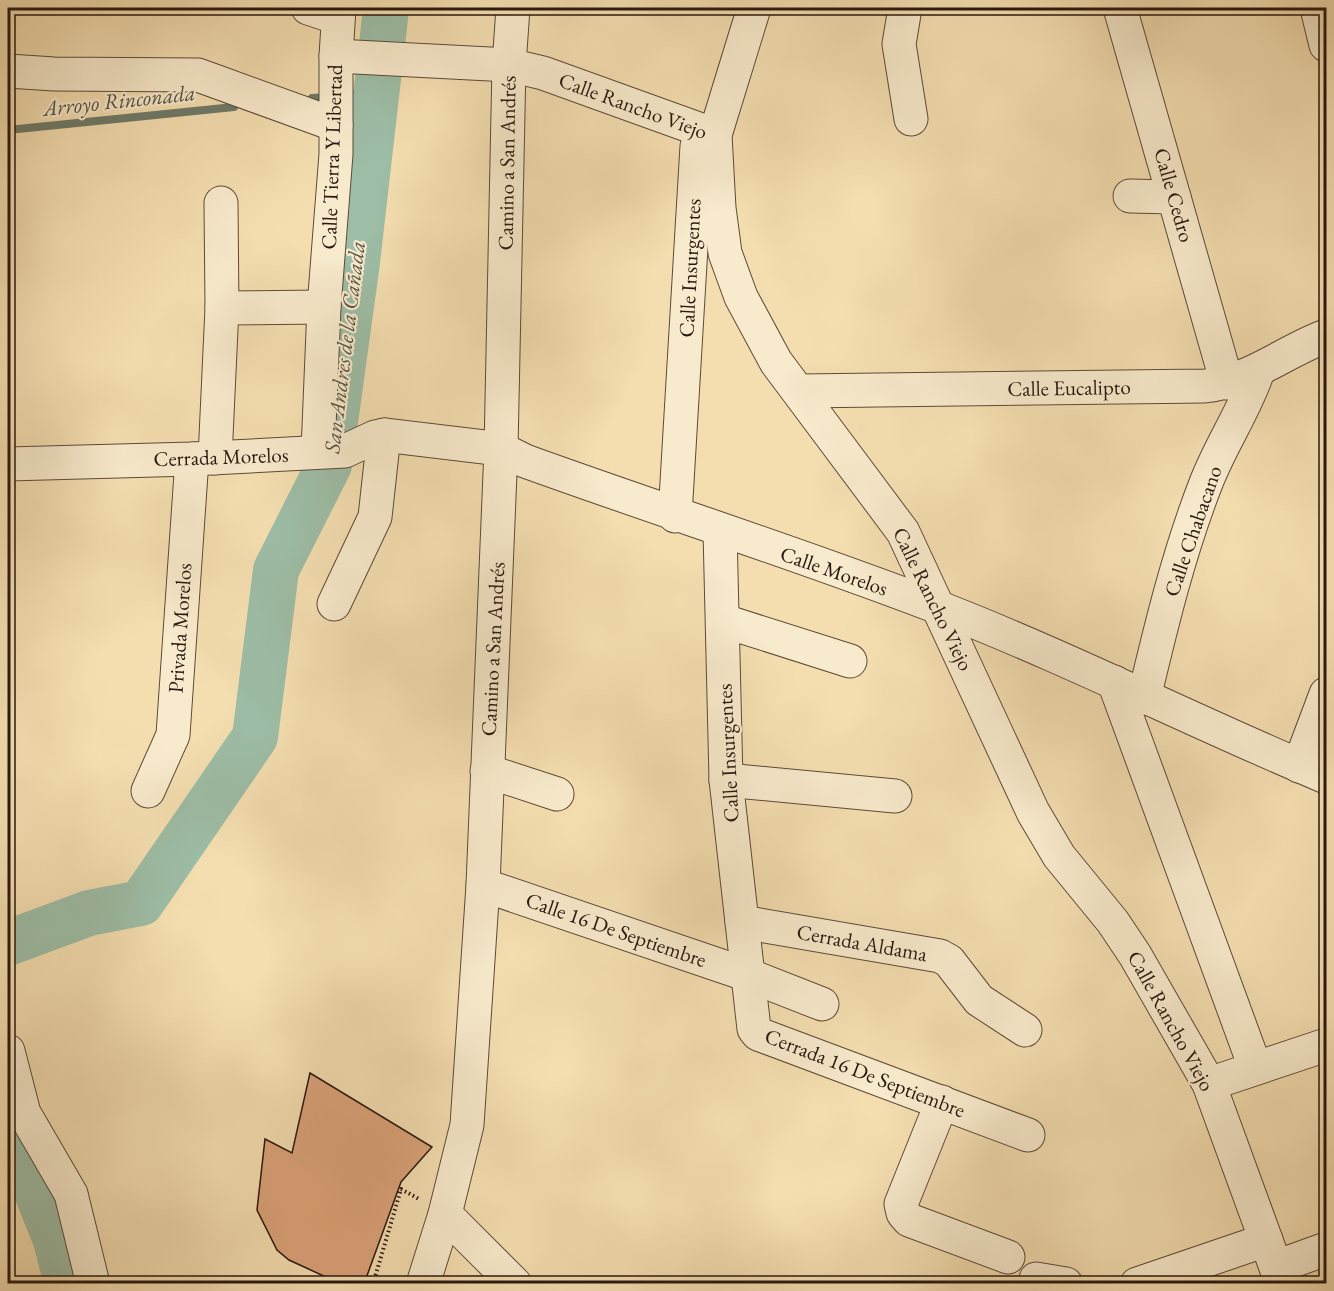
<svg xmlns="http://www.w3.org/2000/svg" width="1334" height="1291" font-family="'EB Garamond',serif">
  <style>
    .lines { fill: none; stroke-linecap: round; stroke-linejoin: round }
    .stream { stroke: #6f7b6a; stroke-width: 8 }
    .river { stroke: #9dbda6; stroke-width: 46 }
    .building { fill: #dba279; stroke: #291810; stroke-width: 1.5 }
    .minor-casing { stroke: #5c4a38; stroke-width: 35 }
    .path { stroke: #291810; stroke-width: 4; stroke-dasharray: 1.5 3; stroke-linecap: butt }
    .minor { stroke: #f8eacc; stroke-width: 33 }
    .labels { text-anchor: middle; stroke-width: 4.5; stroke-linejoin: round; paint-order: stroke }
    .street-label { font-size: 21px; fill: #291810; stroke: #f8eacc }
    .water-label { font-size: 22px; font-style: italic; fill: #525244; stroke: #f8eacc }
  </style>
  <rect width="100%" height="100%" fill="#f4deb0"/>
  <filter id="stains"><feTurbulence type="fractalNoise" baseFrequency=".00333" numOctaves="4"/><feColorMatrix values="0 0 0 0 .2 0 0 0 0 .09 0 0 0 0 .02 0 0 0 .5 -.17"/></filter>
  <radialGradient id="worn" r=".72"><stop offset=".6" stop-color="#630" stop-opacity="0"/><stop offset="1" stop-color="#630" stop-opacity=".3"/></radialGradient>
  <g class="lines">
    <g class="stream">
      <polyline points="343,95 376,92"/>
      <polyline points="312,98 328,97"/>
      <polyline points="8,130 234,107"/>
    </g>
    <g class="river">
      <polyline points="382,45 386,8"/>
      <polyline points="8,943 89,913 141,903 255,737 276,570 329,465 357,262 379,70"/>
      <polyline points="12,1130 56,1240 67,1284"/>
    </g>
  </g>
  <polygon class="building" points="310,1073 432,1147 401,1182 364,1284 341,1284 289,1260 277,1250 257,1210 265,1139 292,1153"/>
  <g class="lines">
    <defs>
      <g id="minor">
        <polyline points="308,8 338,18"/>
        <polyline points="754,8 715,135 719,208 725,253 741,297 776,362 903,532 1033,812 1059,856 1113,922 1135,955 1209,1084 1282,1284"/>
        <polyline points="905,8 899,44 911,119"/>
        <polyline points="1120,8 1227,383"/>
        <polyline points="1317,8 1326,45"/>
        <polyline points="336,56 509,65 543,73 715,135"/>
        <polyline points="8,71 54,74 198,75 336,125"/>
        <polyline points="1130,196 1174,197"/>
        <polyline points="222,308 324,307"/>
        <path d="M800 391 1205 386C1253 380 1283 352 1326 336"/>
        <polyline points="318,451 324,307 336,154 336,56 339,8"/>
        <polyline points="215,458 222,308 221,203"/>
        <path d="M8 464 192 459 345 451 375 437 384 435 501 449 525 461C663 511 803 555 940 608 1071 659 1197 723 1326 777"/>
        <polyline points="675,516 697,146"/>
        <polyline points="720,531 726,780 754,1029 758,1034 1028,1135"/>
        <polyline points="334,604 375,517 384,435"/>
        <polyline points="724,621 850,661"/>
        <polyline points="1114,682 1255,1067"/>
        <path d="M1144 698C1161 626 1179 552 1206 483 1221 444 1245 410 1258 371"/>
        <polyline points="1299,766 1326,694"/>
        <polyline points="487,771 557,794"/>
        <polyline points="726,780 895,796"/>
        <polyline points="148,791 173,735 192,459"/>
        <polyline points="483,885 748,975 822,1004"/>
        <polyline points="742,922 940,956 949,961 979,1000 1025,1030"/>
        <polyline points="8,1051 24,1113 71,1194 93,1284"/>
        <polyline points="1209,1084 1326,1045"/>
        <polyline points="942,1102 901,1204 903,1213 909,1220 1008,1257"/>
        <polyline points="445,1214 515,1284"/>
        <polyline points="1276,1267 1326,1249"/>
        <polyline points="1036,1279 1066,1284"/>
        <polyline points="423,1284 445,1214 467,1125 483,885 501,449 509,65 513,8"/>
        <polyline points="1137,1284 1266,1240"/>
      </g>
    </defs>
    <use href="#minor" class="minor-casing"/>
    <polyline class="path" points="373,1284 401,1189 419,1199"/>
    <use href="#minor" class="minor"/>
  </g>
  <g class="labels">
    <g class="street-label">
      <text transform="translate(633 106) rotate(20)" y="7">Calle Rancho Viejo</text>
      <text transform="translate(332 157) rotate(-88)" y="7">Calle Tierra Y Libertad</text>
      <text transform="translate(507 163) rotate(-89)" y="7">Camino a San Andrés</text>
      <text transform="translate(1174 195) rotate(74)" y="7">Calle Cedro</text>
      <text transform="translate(690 268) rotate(-87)" y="7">Calle Insurgentes</text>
      <text transform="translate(1069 388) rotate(-1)" y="7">Calle Eucalipto</text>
      <text transform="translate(221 457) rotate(-2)" y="7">Cerrada Morelos</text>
      <text transform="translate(1193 531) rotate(-71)" y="7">Calle Chabacano</text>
      <text transform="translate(834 571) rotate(19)" y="7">Calle Morelos</text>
      <text transform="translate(933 599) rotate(64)" y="7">Calle Rancho Viejo</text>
      <text transform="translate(180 628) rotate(-86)" y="7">Privada Morelos</text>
      <text transform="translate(493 649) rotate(-87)" y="7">Camino a San Andrés</text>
      <text transform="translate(728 753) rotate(-93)" y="7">Calle Insurgentes</text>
      <text transform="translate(616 930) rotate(19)" y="7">Calle 16 De Septiembre</text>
      <text transform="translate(862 943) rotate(10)" y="7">Cerrada Aldama</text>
      <text transform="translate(1171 1021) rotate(61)" y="7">Calle Rancho Viejo</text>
      <text transform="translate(865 1073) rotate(21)" y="7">Cerrada 16 De Septiembre</text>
    </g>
    <g class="water-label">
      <text transform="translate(119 100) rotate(-6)" y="8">Arroyo Rinconada</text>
      <text transform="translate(344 347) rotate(-83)" y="8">San Andres de la Cañada</text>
    </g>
  </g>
  <rect width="1334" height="1291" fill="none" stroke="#f4deb0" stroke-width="30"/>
  <rect x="9" y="9" width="1316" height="1273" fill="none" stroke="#291810" stroke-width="3"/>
  <rect x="15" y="15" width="1304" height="1261" fill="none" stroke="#291810" stroke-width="1.5"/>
  <rect width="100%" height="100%" filter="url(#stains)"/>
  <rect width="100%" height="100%" fill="url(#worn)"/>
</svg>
